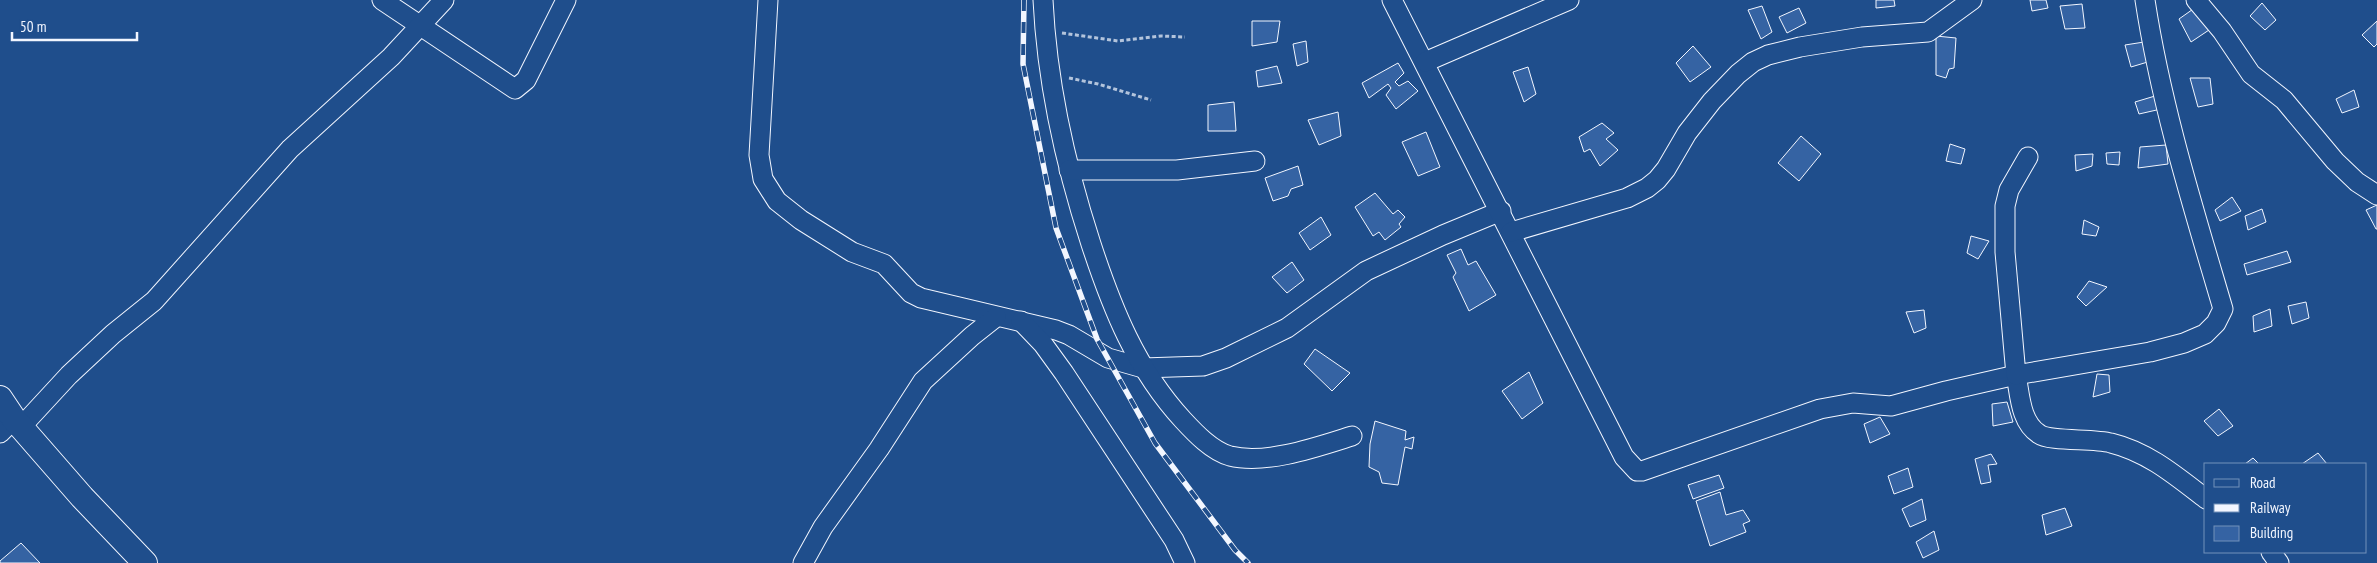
<svg xmlns="http://www.w3.org/2000/svg" width="2377" height="563" font-family="'PT Sans Narrow',sans-serif">
  <style>
    .building { fill: #3563a3; stroke: #f2f6ff }
    .lines { fill: none; stroke-linecap: round; stroke-linejoin: round }
    .minor-casing { stroke: #f2f6ff; stroke-width: 21 }
    .major-casing { stroke: #f2f6ff; stroke-width: 26 }
    .path { stroke: #b3c4dc; stroke-width: 3; stroke-dasharray: 4 2.5; stroke-linecap: butt }
    .minor { stroke: #1f4e8c; stroke-width: 19 }
    .major { stroke: #1f4e8c; stroke-width: 24 }
    .rail-casing { stroke: #f2f6ff; stroke-width: 5.5 }
    .rail { stroke: #1f4e8c; stroke-width: 4; stroke-dasharray: 11; stroke-linecap: butt }
  </style>
  <rect width="100%" height="100%" fill="#1f4e8c"/>
  <g class="building">
    <polygon points="1876,0 1894,0 1895,6 1876,8"/>
    <polygon points="2030,0 2046,0 2048,8 2032,11"/>
    <polygon points="2262,3 2276,20 2265,30 2250,16"/>
    <polygon points="2082,4 2085,28 2065,29 2060,6"/>
    <polygon points="1762,6 1772,32 1761,39 1748,10"/>
    <polygon points="2196,7 2209,30 2191,42 2179,19"/>
    <polygon points="1799,8 1806,23 1787,33 1779,17"/>
    <polygon points="1252,21 1280,21 1277,42 1252,46"/>
    <polygon points="2377,21 2377,44 2374,47 2362,35"/>
    <polygon points="1936,36 1956,38 1954,68 1949,69 1946,78 1936,75"/>
    <polygon points="1306,41 1308,62 1297,66 1293,44"/>
    <polygon points="2144,42 2151,61 2131,67 2125,45"/>
    <polygon points="1693,46 1711,67 1690,82 1676,63"/>
    <polygon points="1398,63 1404,73 1395,82 1399,86 1408,81 1418,91 1396,109 1386,95 1391,88 1388,84 1369,98 1362,83"/>
    <polygon points="1277,66 1282,83 1258,87 1256,71"/>
    <polygon points="1528,67 1536,94 1524,102 1513,72"/>
    <polygon points="2190,78 2210,78 2213,104 2198,107"/>
    <polygon points="2354,90 2359,107 2342,113 2336,99"/>
    <polygon points="2155,96 2161,109 2139,114 2135,102"/>
    <polygon points="1234,102 1236,131 1208,131 1208,105"/>
    <polygon points="1338,112 1341,136 1319,145 1308,120"/>
    <polygon points="1602,123 1614,133 1606,139 1618,150 1600,166 1590,149 1584,152 1579,137"/>
    <polygon points="1426,132 1440,167 1418,176 1402,142"/>
    <polygon points="1801,136 1821,154 1799,181 1778,163"/>
    <polygon points="1950,144 1965,149 1961,164 1946,161"/>
    <polygon points="2166,145 2168,164 2138,168 2140,147"/>
    <polygon points="2120,152 2119,165 2107,164 2106,153"/>
    <polygon points="2093,154 2092,166 2076,171 2075,155"/>
    <polygon points="1298,166 1303,185 1291,189 1288,196 1273,201 1265,178"/>
    <polygon points="1375,193 1393,214 1398,210 1405,217 1399,224 1401,227 1385,240 1379,232 1373,236 1355,207"/>
    <polygon points="2232,197 2241,211 2220,221 2215,210"/>
    <polygon points="2377,205 2377,229 2376,229 2366,210"/>
    <polygon points="2262,209 2266,222 2248,230 2245,216"/>
    <polygon points="1321,217 1331,235 1310,250 1299,233"/>
    <polygon points="2084,220 2099,227 2096,236 2082,234"/>
    <polygon points="1971,236 1989,241 1978,259 1967,253"/>
    <polygon points="1461,249 1468,265 1476,261 1496,295 1469,311 1453,277 1456,273 1447,255"/>
    <polygon points="2287,251 2291,262 2247,275 2244,264"/>
    <polygon points="1292,262 1304,280 1287,293 1272,277"/>
    <polygon points="2089,281 2107,287 2086,306 2077,297"/>
    <polygon points="2306,302 2309,318 2292,324 2288,306"/>
    <polygon points="2270,309 2272,326 2254,332 2253,316"/>
    <polygon points="1924,310 1926,328 1914,333 1906,312"/>
    <polygon points="1315,349 1350,373 1332,391 1304,364"/>
    <polygon points="1529,372 1543,403 1522,419 1502,391"/>
    <polygon points="2097,374 2109,375 2110,392 2093,397"/>
    <polygon points="2007,402 2013,422 1993,426 1992,404"/>
    <polygon points="2219,409 2233,426 2218,436 2204,421"/>
    <polygon points="1880,417 1890,434 1870,443 1864,424"/>
    <polygon points="1375,421 1406,431 1405,440 1414,437 1412,449 1405,447 1398,485 1382,483 1379,472 1369,467 1370,444"/>
    <polygon points="2318,453 2327,464 2302,464"/>
    <polygon points="1991,454 1997,464 1988,465 1991,482 1981,484 1975,459"/>
    <polygon points="2253,458 2259,464 2245,464"/>
    <polygon points="1908,468 1913,487 1894,494 1888,476"/>
    <polygon points="1719,475 1724,488 1693,499 1688,485"/>
    <polygon points="1720,492 1726,515 1743,510 1750,521 1743,524 1746,532 1710,546 1696,501"/>
    <polygon points="1922,499 1926,520 1910,527 1902,509"/>
    <polygon points="2065,508 2072,526 2046,535 2042,515"/>
    <polygon points="1934,531 1939,550 1923,558 1916,542"/>
    <polygon points="21,543 40,563 0,563 0,561"/>
  </g>
  <g class="lines">
    <defs>
      <g id="minor">
        <polyline points="382,0 515,89 526,80 566,0"/>
        <polyline points="768,0 759,155 763,179 777,201 801,220 852,252 884,264 911,293 921,298 1056,330 1069,335 1108,358 1143,368 1203,366 1226,358 1287,328 1366,271 1443,235 1501,211"/>
        <path d="M1043 0C1047 83 1065 164 1091 244 1112 308 1136 369 1183 420 1195 433 1212 451 1230 456 1266 465 1317 447 1352 436"/>
        <path d="M1392 0 1624 457 1637 471H1642L1820 409 1853 403 1891 406 1946 391 2016 375C2020 394 2020 422 2039 434 2050 442 2093 438 2111 443 2148 452 2176 476 2206 499"/>
        <polyline points="2196,0 2222,31 2251,74 2284,100 2335,161 2357,182 2377,195"/>
        <polyline points="1425,62 1569,0"/>
        <path d="M2028 157 2009 190 2005 206V252L2016 375 2150 352 2184 343 2205 334 2216 323 2223 309C2193 207 2161 105 2145 0"/>
        <polyline points="1069,170 1177,170 1255,161"/>
        <polyline points="1511,232 1627,198 1647,188 1657,180 1666,169 1687,133 1712,101 1738,74 1753,62 1768,55 1800,47 1862,37 1928,32 1972,0"/>
        <polyline points="1021,321 1043,344 1064,373 1174,540 1185,563"/>
        <polyline points="21,427 69,375 113,334 154,301 290,149 391,57 444,0"/>
        <polyline points="0,433 14,419"/>
        <polyline points="2271,552 2279,563"/>
        <polyline points="803,563 823,527 879,449 923,381 972,336 996,317"/>
      </g>
      <polyline id="major" points="0,398 14,419 82,497 145,563"/>
    </defs>
    <use href="#minor" class="minor-casing"/>
    <use href="#major" class="major-casing"/>
    <g class="path">
      <polyline points="1062,33 1118,41 1161,36 1185,37"/>
      <polyline points="1069,78 1098,84 1151,100"/>
    </g>
    <use href="#minor" class="minor"/>
    <use href="#major" class="major"/>
    <defs>
      <polyline id="rail" points="1024,0 1023,64 1056,228 1097,339 1155,443 1235,550 1248,563"/>
    </defs>
    <use href="#rail" class="rail-casing"/>
    <use href="#rail" class="rail"/>
  </g>
  <rect x="2204" y="463" width="162" height="90" fill="#1f4e8c" stroke="#7391ba"/>
  <rect x="2214" y="479" width="25" height="8" fill="#1f4e8c" stroke="#7391ba"/>
  <text x="2250" y="488" font-size="15" fill="#f2f6ff">Road</text>
  <rect x="2214" y="504" width="25" height="8" fill="#f2f6ff" stroke="#7391ba"/>
  <text x="2250" y="513" font-size="15" fill="#f2f6ff">Railway</text>
  <rect x="2214" y="526" width="25" height="15" fill="#3563a3" stroke="#7391ba"/>
  <text x="2250" y="538" font-size="15" fill="#f2f6ff">Building</text>
  <path d="M12 32v8h125v-8" fill="none" stroke="#f2f6ff" stroke-width="2.5"/>
  <text x="20" y="32" font-size="15" fill="#f2f6ff" stroke="#1f4e8c" stroke-width="4" paint-order="stroke">50 m</text>
</svg>
